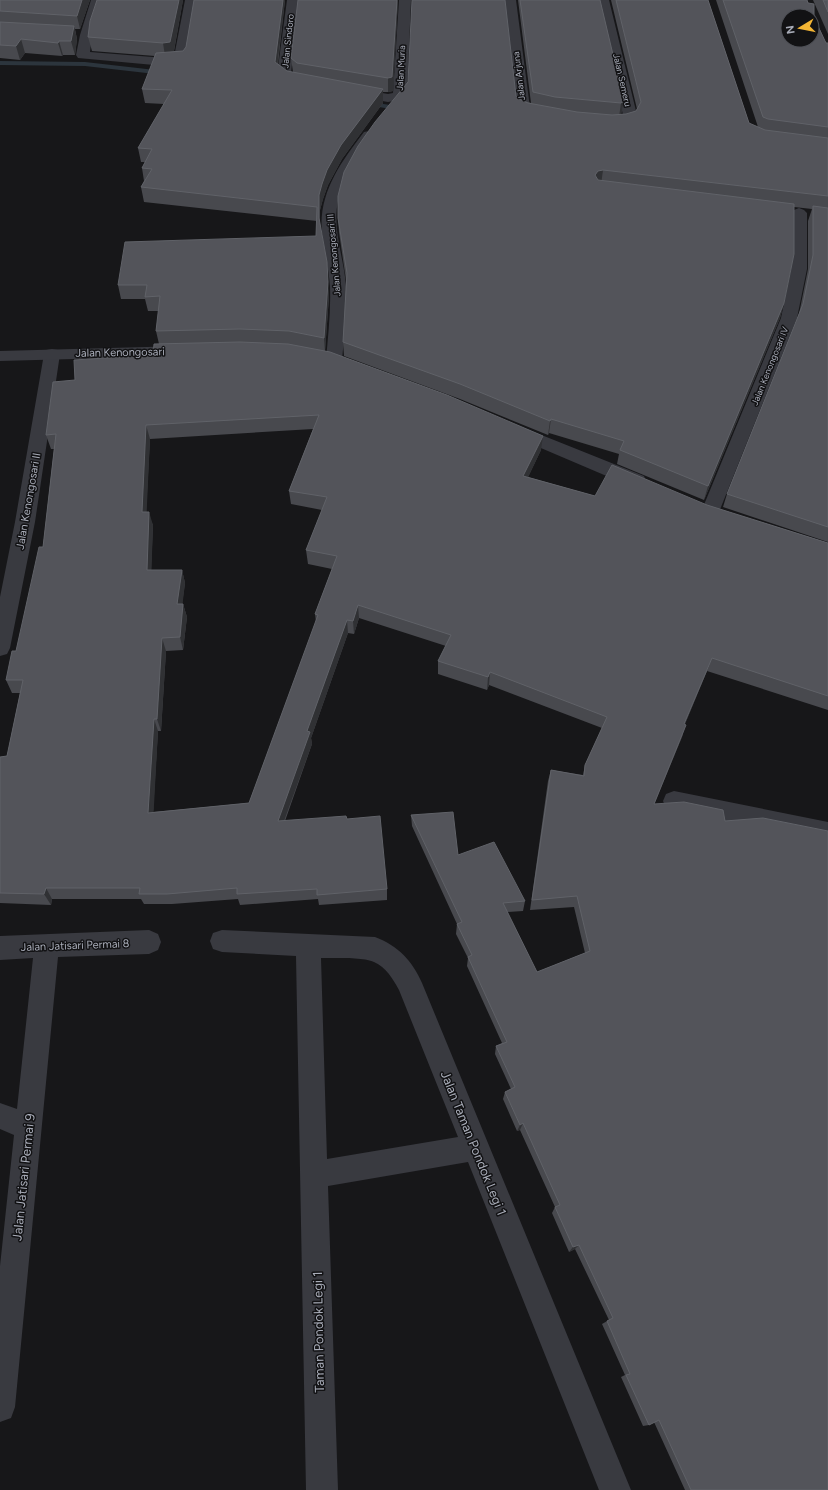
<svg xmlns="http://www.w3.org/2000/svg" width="828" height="1490" font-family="Figtree,sans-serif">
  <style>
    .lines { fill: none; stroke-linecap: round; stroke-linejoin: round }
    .stream { fill: #2c353d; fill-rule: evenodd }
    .minor { fill: #393a40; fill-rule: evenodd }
    .tertiary { fill: #393a40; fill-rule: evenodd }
    .wall { fill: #48494e; fill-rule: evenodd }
    .shaded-wall { fill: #303134 }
    .building { fill: #53545a; stroke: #606268; fill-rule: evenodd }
    .labels { text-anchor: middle; stroke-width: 3; stroke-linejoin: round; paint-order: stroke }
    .far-street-label { font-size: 9px; fill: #a9adb9; stroke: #121214 }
    .street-label { font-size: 11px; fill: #a9adb9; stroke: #121214 }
    .near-street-label { font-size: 13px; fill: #a9adb9; stroke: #121214 }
  </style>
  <rect width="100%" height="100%" fill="#171719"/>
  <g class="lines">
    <g class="stream">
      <polygon points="0,61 85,62 164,71 168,73 164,75 85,66 0,65"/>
      <polygon points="363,101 404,107 408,109 404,111 366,105 362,103"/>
    </g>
    <g class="minor">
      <polygon points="91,0 103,0 92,35 90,52 165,58 174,57 185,0 197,0 187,60 185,63 165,66 78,58 76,55 80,35"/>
      <path d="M287 0H299L291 73 298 78 312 81 314 84 312 87C301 89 284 84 277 75Z"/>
      <polygon points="399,0 411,0 407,96 405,99 388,102 348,95 346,92 348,89 353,88 388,94 393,93"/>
      <path d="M504 0H516L530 108 532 109 549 112 551 115 549 118C538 121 523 118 516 109Z"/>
      <path d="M597 0H609L637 115C631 129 616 128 603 125L601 122 603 119H620L623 115Z"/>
      <path d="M369 131 374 132 376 135C362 156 344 176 338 201 332 230 344 258 346 286 348 311 344 336 342 360L340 364 334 366 328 364 326 360C328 336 331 311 330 287 329 269 324 251 322 233 318 193 341 162 364 132Z"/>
      <polygon points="799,208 804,210 807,213 807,269 797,318 719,512 717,517 710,519 703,517 701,512 781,318 791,269 791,213 794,210"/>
      <polygon points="52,349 58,350 60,354 35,522 10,648 7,654 0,656 0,597 15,522 44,354 46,350"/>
      <polygon points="674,791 828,822 828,842 674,811 666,808 663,801 666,794"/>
      <polygon points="149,930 158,934 161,942 158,950 149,954 58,957 15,1407 11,1418 0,1422 0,1266 14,1135 0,1129 0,1103 17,1109 33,958 0,960 0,936"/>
      <path d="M222 930 375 937C398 946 412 960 422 983L631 1490H599L468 1162 328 1186 338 1490H306L296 956 222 952 213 949 210 941 213 933ZM321 958C332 958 366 957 374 962 386 967 393 979 399 990L458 1137 327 1159Z"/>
    </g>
    <g class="tertiary">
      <polygon points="183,346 189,347 191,351 189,355 183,356 0,361 0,351"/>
      <polygon points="514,424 644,476 646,481 644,486 637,488 630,486 508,434 505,430 508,426"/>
    </g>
  </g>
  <g class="wall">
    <polygon points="0,0 90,0 80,29 75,29 77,39 75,55 63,55 62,56 25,53 20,60 0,58"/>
    <path d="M97 0H183L174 51H183L186 47 194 0H285L278 64 287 71 293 72 291 58 298 0H398L393 91 388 92H383V103L342 159 328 185 323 199 320 210V224L329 296 325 351 541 450 528 477 595 496 707 505 828 543V710L707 671 685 724 682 737 654 804 828 1490H685L654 1422 649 1425 643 1426 621 1377 625 1375 602 1324 609 1320 575 1249 569 1252 552 1213 555 1207 520 1130 517 1131 503 1099 505 1092 511 1089 495 1054 496 1046 502 1043 467 966 468 958 456 934 457 924 412 826 411 815 458 855 525 901 523 911 507 912 537 972 585 953 574 907 530 910 548 781 551 770 583 775 585 765 602 728 489 685 487 690 438 674V661L446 646 359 618 354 634 348 633 311 738 312 744 285 821 347 819 387 889V900L319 905 318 899 240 905 238 899 172 904H144L141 899H52L51 905 0 903V757L7 756 20 693H12L6 680 16 651 43 547 54 449H51L46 435 75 380 153 355 159 344 156 331 159 311H148L145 299H121L118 285 316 236 317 221 144 202 141 187 144 181 142 168 145 162H141L138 148 164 104 145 103 142 89 155 56 92 51 88 37ZM313 429 289 491 291 504 322 510 306 550 308 564 332 569 315 614 316 622 249 803 153 812 158 731H161L166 651 183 650 187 617 183 604H182L185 583 182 570H151L153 525 146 512 150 439Z"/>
    <polygon points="518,0 600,0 624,101 621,114 626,114 636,111 637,109 611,0 708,0 749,123 758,127 716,0 807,0 826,43 828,43 828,542 723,507 727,494 799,314 808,269 808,221 812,209 794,207 784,303 780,318 704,500 617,464 619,454 549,433 548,435 460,399 344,356 343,342 346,280 339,232 338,218 408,82 516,96 519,99 531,103"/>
    <polygon points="813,0 828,0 828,34"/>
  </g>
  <g class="shaded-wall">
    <polygon points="82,0 90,0 80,29 77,16"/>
    <polygon points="179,0 183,0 173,56 165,56 163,43"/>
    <polygon points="283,0 285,0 276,76 275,62"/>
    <polygon points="397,0 398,0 393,91 388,92 388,78"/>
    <polygon points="74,26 77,39 75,55 71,41"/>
    <polygon points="21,39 25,53 20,60 16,46"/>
    <polygon points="59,41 63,55 62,56 58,43"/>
    <polygon points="383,89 383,103 342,159 328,185 323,199 320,210 320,232 319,218 319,195 322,184 327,170 341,145"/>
    <polygon points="624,101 621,115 619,117 621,103"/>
    <polygon points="603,170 601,185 596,186 595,175 598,171"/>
    <polygon points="327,262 329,296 325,352 324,338"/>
    <polygon points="784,303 780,318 704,500 708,486"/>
    <polygon points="551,419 549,433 548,435 550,421"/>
    <polygon points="146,425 150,439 146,526 142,512"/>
    <polygon points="543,436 541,450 522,490 523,476"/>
    <polygon points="149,512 153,525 151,584 147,570"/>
    <polygon points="182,570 185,583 181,617 177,604"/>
    <polygon points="183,604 187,617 183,650 180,637"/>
    <polygon points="358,605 359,618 354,634 353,621"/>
    <polygon points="347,620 348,633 311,738 312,744 280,832 278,821 307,731"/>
    <polygon points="162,638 166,651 161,731 157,719"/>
    <polygon points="712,658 707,671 680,736 684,724"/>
    <polygon points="490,672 489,685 487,690 488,677"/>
    <polygon points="154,719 158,731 153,824 148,813"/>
    <polygon points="686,725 682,737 650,815 654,804"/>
    <polygon points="46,888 52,899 51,905 44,894"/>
    <polygon points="523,1123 520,1130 517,1131 520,1125"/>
    <polygon points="579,1245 575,1249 569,1252 573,1247"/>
  </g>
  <g class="building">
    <polygon points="0,0 82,0 77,16 0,11"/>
    <polygon points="97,0 179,0 170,42 163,43 88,37 90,21"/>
    <polygon points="194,0 283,0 275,62 287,71 383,89 341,145 327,170 322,184 319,195 319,218 327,262 328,282 324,338 289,331 240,329 156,331 160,296 145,297 147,285 118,285 125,242 316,236 317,207 141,187 152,169 142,168 152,149 138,148 172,90 142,89 156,53 183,51 186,47"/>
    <polygon points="298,0 397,0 392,77 388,78 297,63 291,58"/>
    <polygon points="412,0 505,0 516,96 519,99 528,103 577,112 612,115 626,114 636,111 641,102 616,0 708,0 749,123 765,130 828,138 828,196 603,170 598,171 595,175 598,180 794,204 794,254 784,303 708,486 620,450 624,441 551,419 550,421 460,384 343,342 347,273 338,218 338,196 344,172 358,146 375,122 408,82"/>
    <polygon points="520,0 600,0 624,101 621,103 555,97 533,92"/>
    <path d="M723 0H807L808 3 814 4V18L826 43H828V127L768 119 763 117ZM788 16H812V40H788Z"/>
    <polygon points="823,0 828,0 828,12"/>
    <polygon points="0,22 74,26 71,41 59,41 58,43 21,39 16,46 0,45"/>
    <polygon points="813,206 828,208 828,527 727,494 803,304 813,255"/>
    <path d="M240 342 288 344 330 352 447 395 543 436 523 476 595 496 612 465 707 505 828 543V696L712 658 684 724 686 725 654 804 684 802 723 810 725 821 763 818 828 831V1490H691L659 1420 649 1425 626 1375 630 1374 607 1321 613 1318 579 1245 573 1247 555 1207 560 1205 523 1123 520 1125 505 1092 515 1087 496 1046 507 1042 468 957 472 955 457 924 462 922 411 815 453 812 458 855 494 842 525 901 503 903 537 972 590 951 577 896 532 900 551 770 584 776 585 765 607 717 490 672 488 677 438 661 451 635 358 605 353 621 347 620 307 731 310 732 278 821 346 816 347 819 380 816 387 889 317 895V889L237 894V888L167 894H139L140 888H46L44 894 0 893V757L7 756 23 680H6L12 651H16L39 547H43L56 434 46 435 53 382 75 380 74 360 153 355 154 344ZM319 415 289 491 327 497 306 550 337 556 315 614 318 615 249 803 148 813 154 719H157L162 638 180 637 183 604H177L182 570H147L149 512H142L146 425Z"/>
  </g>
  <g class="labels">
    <g class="far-street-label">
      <text transform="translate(288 41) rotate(-84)" y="3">Jalan Sindoro</text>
      <text transform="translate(401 68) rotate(-87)" y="3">Jalan Muria</text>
      <text transform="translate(519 76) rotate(-97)" y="3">Jalan Arjuna</text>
      <text transform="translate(622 80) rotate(77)" y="3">Jalan Semeru</text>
      <text transform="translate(334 255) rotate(-95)" y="3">Jalan Kenongosari III</text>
      <text transform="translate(770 366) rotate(-68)" y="3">Jalan Kenongosari IV</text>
    </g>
    <g class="street-label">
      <text transform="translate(120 352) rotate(-1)" y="4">Jalan Kenongosari</text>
      <text transform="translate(28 501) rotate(-80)" y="4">Jalan Kenongosari II</text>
      <text transform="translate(75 945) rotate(-2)" y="4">Jalan Jatisari Permai 8</text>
    </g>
    <g class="near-street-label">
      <text transform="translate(474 1143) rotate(68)" y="5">Jalan Taman Pondok Legi 1</text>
      <text transform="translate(23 1177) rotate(-84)" y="5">Jalan Jatisari Permai 9</text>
      <text transform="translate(318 1332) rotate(-91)" y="5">Taman Pondok Legi 1</text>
    </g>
  </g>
  <g transform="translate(800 28) rotate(260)"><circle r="19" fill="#121214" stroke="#4e5056"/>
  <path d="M0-3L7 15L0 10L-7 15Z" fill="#f3b534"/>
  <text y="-6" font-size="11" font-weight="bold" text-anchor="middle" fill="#a9adb9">N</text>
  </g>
</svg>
